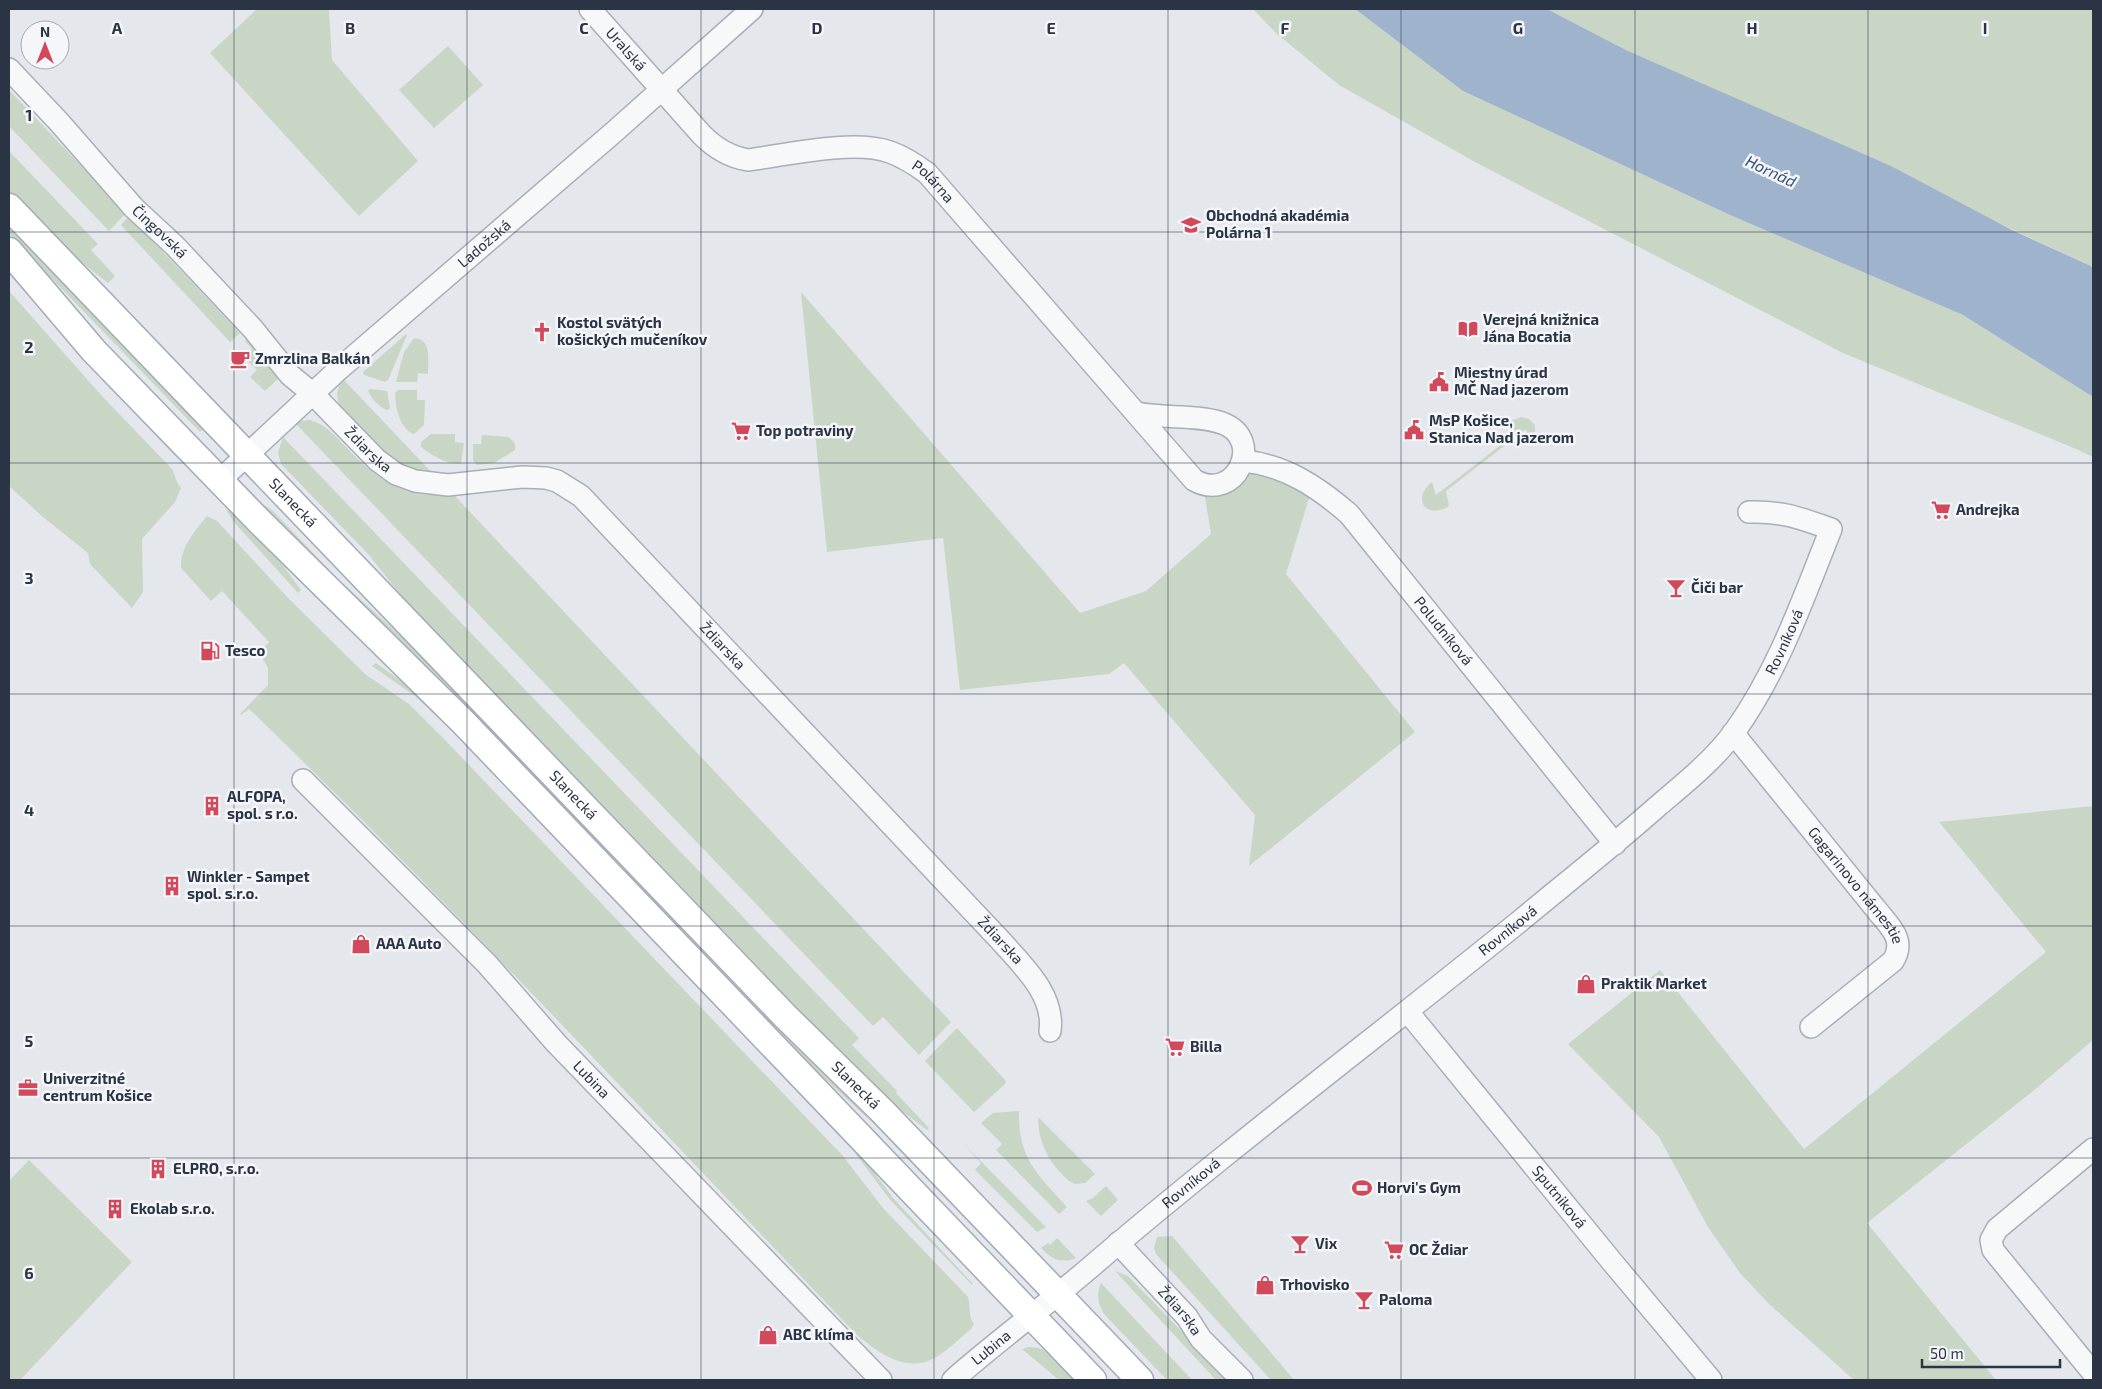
<svg xmlns="http://www.w3.org/2000/svg" width="2102" height="1389" font-family="'Exo 2',sans-serif">
  <style>
    .green { fill: #c9d6c5 }
    .water { fill: #9fb4cc }
    .lines { fill: none; stroke-linecap: round; stroke-linejoin: round }
    .minor-casing { stroke: #a9aeb7; stroke-width: 24 }
    .major-casing { stroke: #a3abb8; stroke-width: 29 }
    .minor { stroke: #f7f8fa; stroke-width: 21 }
    .major { stroke: #fff; stroke-width: 26 }
    .grid { fill: none; stroke: #2b3445; stroke-width: 1; stroke-opacity: 0.55 }
    .labels { text-anchor: middle; stroke-width: 5; stroke-linejoin: round; paint-order: stroke }
    .street-label { font-size: 15px; fill: #2b3445; stroke: #f4f6f9 }
    .poi-label { font-size: 15px; font-weight: bold; fill: #2b3445; stroke: #f4f6f9; text-anchor: start }
    .water-label { font-size: 16px; font-style: italic; fill: #34527a; stroke: #f4f6f9 }
    .grid-label { font-size: 16px; text-anchor: middle; font-weight: bold; fill: #2b3445; stroke: #f4f6f9; stroke-width: 5; stroke-linejoin: round; paint-order: stroke }
  </style>
  <rect width="100%" height="100%" fill="#e4e7ec"/>
  <g class="green">
    <polygon points="257,9 329,9 332,60 418,161 359,216 210,53"/>
    <polygon points="1253,9 1355,9 1463,91 1730,215 1963,315 2093,397 2093,457 2076,449 1843,353 1475,162 1339,85 1276,33"/>
    <polygon points="1547,9 2093,9 2093,267 1628,51"/>
    <polygon points="448,46 483,85 434,128 399,90"/>
    <polygon points="9,90 126,213 109,231 9,126"/>
    <polygon points="9,151 98,244 91,250 115,276 108,283 57,243 9,193"/>
    <polygon points="129,216 240,333 230,342 121,225"/>
    <polygon points="9,222 206,427 200,432 9,234"/>
    <path d="M9 267 178 453 175 456C118 396 63 336 9 274Z"/>
    <polygon points="9,291 101,395 172,469 178,484 181,488 175,502 142,539 143,592 132,608 90,564 88,553 43,517 9,486"/>
    <polygon points="801,292 1080,613 1146,591 1211,534 1203,485 1243,461 1313,485 1286,574 1415,732 1249,866 1255,815 1124,663 1109,674 960,690 943,538 827,552"/>
    <polygon points="406,334 407,335 388,380 385,382 364,375 363,372"/>
    <path d="M414 338C432 339 428 360 428 374L418 373 417 382H396L404 352Z"/>
    <polygon points="246,340 279,378 265,391 250,377 257,370 244,357 252,349 245,341"/>
    <polygon points="344,380 435,476 430,477 388,460 340,409 337,395 339,386"/>
    <path d="M370 389 387 391 390 408 388 410C381 409 370 398 368 390Z"/>
    <path d="M398 390H417V400H425L424 425 414 434C400 430 395 406 395 393Z"/>
    <path d="M1521 417 1529 419 1535 425V436L1531 443 1526 429 1446 491 1449 506C1426 520 1411 499 1432 482L1436 495 1515 434 1511 421Z"/>
    <path d="M310 420C327 425 335 436 347 448 378 481 405 500 453 494L951 1022 919 1055 883 1017 873 1026 296 424 299 421Z"/>
    <path d="M431 434H455V442L464 443 461 463 459 464C445 463 432 456 421 447V442Z"/>
    <polygon points="482,435 508,437 515,443 515,450 494,463 477,465 473,461 473,444 481,444"/>
    <polygon points="283,437 859,1038 852,1045 897,1091 896,1093 929,1128 927,1130 886,1099 794,1010 426,627 369,555 281,464 278,452"/>
    <polygon points="256,500 272,510 337,578 437,669 1005,1254 1002,1257 874,1124 775,1033"/>
    <polygon points="226,509 231,512 273,552 301,590 298,593 233,521"/>
    <path d="M207 516 217 521 290 600 365 674 409 704 445 740 843 1156 883 1208 968 1297C971 1306 968 1317 974 1324L971 1329C960 1338 948 1350 935 1358 906 1374 877 1352 856 1334 655 1124 458 910 249 709L241 715 240 714 268 685V668L259 652 269 642 222 591 211 601 181 568C180 547 195 531 207 516Z"/>
    <polygon points="376,663 418,693 854,1146 894,1199 973,1284 972,1285 891,1201 852,1149 453,732 415,696 372,666"/>
    <polygon points="2093,806 2093,1040 2038,1087 1867,1223 1996,1380 1854,1380 1769,1304 1740,1273 1708,1227 1659,1137 1568,1044 1660,970 1804,1149 2046,952 1939,822"/>
    <polygon points="957,1028 1006,1081 1005,1084 974,1112 925,1061"/>
    <path d="M1019 1111C1018 1158 1037 1174 1067 1207L1059 1214 996 1150 1002 1144 981 1123 993 1113Z"/>
    <path d="M1038 1117 1095 1174 1085 1183 1075 1184 1071 1182C1050 1166 1038 1143 1038 1117Z"/>
    <polygon points="962,1142 1046,1227 1037,1232 975,1170 981,1163"/>
    <polygon points="29,1160 132,1262 20,1380 9,1380 9,1181"/>
    <polygon points="1106,1186 1118,1200 1101,1216 1086,1201 1093,1198"/>
    <polygon points="1172,1236 1290,1375 1294,1380 1271,1380 1156,1254 1154,1248 1157,1237"/>
    <path d="M1057 1238 1076 1258C1062 1264 1051 1259 1041 1248L1048 1243 1050 1245Z"/>
    <polygon points="1115,1271 1128,1276 1229,1380 1216,1380"/>
    <path d="M1101 1283 1192 1380H1167L1105 1315C1098 1305 1096 1294 1101 1283Z"/>
    <path d="M1029 1347C1053 1348 1061 1364 1076 1380H1059L1022 1349Z"/>
  </g>
  <polygon class="water" points="1355,9 1547,9 1628,51 1891,166 2012,230 2093,267 2093,397 1963,315 1730,215 1463,91"/>
  <g class="lines">
    <defs>
      <g id="minor">
        <path id="s1" d="M590 9 702 135C715 148 729 157 748 160 787 155 853 139 890 152 904 157 916 165 927 173L1194 480C1236 504 1266 439 1222 423 1195 414 1165 419 1137 413"/>
        <path id="s2" d="M9 69 59 122 134 208 174 245 253 329 290 375 313 394 377 460 396 474 415 481 448 485 522 477 546 478 557 481 581 496 1001 941C1023 966 1055 995 1050 1031"/>
        <path id="s3" d="M1243 461C1285 465 1318 487 1349 514L1615 844"/>
        <path id="s4" d="M219 481 338 370 614 132 752 9"/>
        <path id="s5" d="M1733 733 1875 908C1888 925 1907 939 1893 961L1811 1027"/>
        <path id="s6" d="M303 780 487 964 556 1043 881 1380"/>
        <path id="s7" d="M1408 1012 1613 1263 1711 1380"/>
        <polyline points="2093,1149 1997,1229 1991,1240 1993,1250 2093,1373"/>
        <path id="s8" d="M1118 1243 1187 1317 1201 1339 1242 1380"/>
        <path id="s9" d="M953 1380C998 1340 1047 1305 1093 1265 1232 1146 1378 1036 1520 921 1567 882 1614 845 1659 805 1686 782 1714 760 1735 731 1779 669 1803 599 1831 529 1800 518 1782 511 1749 512"/>
      </g>
      <g id="major">
        <path id="s10" d="M9 207 785 1016 883 1112 1140 1380"/>
        <polyline points="9,251 94,351 261,523 463,722 1093,1380"/>
      </g>
    </defs>
    <use href="#minor" class="minor-casing"/>
    <use href="#major" class="major-casing"/>
    <use href="#minor" class="minor"/>
    <use href="#major" class="major"/>
  </g>
  <path class="grid" d="M234 9V1380M467 9V1380M701 9V1380M934 9V1380M1168 9V1380M1401 9V1380M1635 9V1380M1868 9V1380M9 232H2093M9 463H2093M9 694H2093M9 926H2093M9 1158H2093"/>
  <defs>
    <symbol id="school-bare" viewBox="-9 -9 18 18"><path d="M0-5L7-2L0 1L-7-2ZM-4 1L0 2.5L4 1V4Q0 6-4 4Z" fill="#d1495b" stroke="#f4f6f9" stroke-width="2.5" paint-order="stroke"/></symbol>
    <symbol id="library-bare" viewBox="-9 -9 18 18"><path d="M-6-4Q-3-5.5-.7-3.5V5Q-3 3-6 4ZM6-4Q3-5.5 .7-3.5V5Q3 3 6 4Z" fill="#d1495b" stroke="#f4f6f9" stroke-width="2.5" paint-order="stroke"/></symbol>
    <symbol id="church-bare" viewBox="-9 -9 18 18"><path d="M-1.2-6h2.4v3.5h3.3v2.4h-3.3V6h-2.4V-.1h-3.3v-2.4h3.3Z" fill="#d1495b" stroke="#f4f6f9" stroke-width="2.5" paint-order="stroke"/></symbol>
    <symbol id="cafe-bare" viewBox="-9 -9 18 18"><path d="M-5.5-4.5H6V0H3Q3 3.5 0 3.5H-2.5Q-5.5 3.5-5.5 0ZM3-3.2v2h1.7v-2ZM-6 4.5H4V6H-6Z" fill="#d1495b" stroke="#f4f6f9" stroke-width="2.5" paint-order="stroke"/></symbol>
    <symbol id="civic-bare" viewBox="-9 -9 18 18"><path d="M-.6-6.5H3V-4.5H.6V-3L4-1V1h2V6H-6V1h2V-1L-.6-3ZM-1.2 2.5V6h2.4V2.5Z" fill="#d1495b" stroke="#f4f6f9" stroke-width="2.5" paint-order="stroke"/></symbol>
    <symbol id="supermarket-bare" viewBox="-9 -9 18 18"><path d="M-6-5.5h2.5l.6 2H6L4.5 2H-2.5L-4.4-4H-6ZM-1.5 3.2a1.3 1.3 0 1 0 .1 0ZM3 3.2a1.3 1.3 0 1 0 .1 0Z" fill="#d1495b" stroke="#f4f6f9" stroke-width="2.5" paint-order="stroke"/></symbol>
    <symbol id="bar-bare" viewBox="-9 -9 18 18"><path d="M-6-5H6L.8 .8V4.5H3.5V6h-7V4.5H-.8V.8Z" fill="#d1495b" stroke="#f4f6f9" stroke-width="2.5" paint-order="stroke"/></symbol>
    <symbol id="fuel-bare" viewBox="-9 -9 18 18"><path d="M-5.5-6h7V0h2V4h1.3V-2.5L3-4.5l.8-.8L6-3V5H2.5V1h-1V6h-7ZM-4.2-4.7v3.2H.2V-4.7Z" fill="#d1495b" stroke="#f4f6f9" stroke-width="2.5" paint-order="stroke"/></symbol>
    <symbol id="building-bare" viewBox="-9 -9 18 18"><path d="M-4-6H4V6H1V3H-1V6H-4ZM-2.5-4.3h1.7v1.8h-1.7ZM.8-4.3h1.7v1.8H.8ZM-2.5-1h1.7V.8h-1.7ZM.8-1h1.7V.8H.8Z" fill="#d1495b" stroke="#f4f6f9" stroke-width="2.5" paint-order="stroke"/></symbol>
    <symbol id="shop-bare" viewBox="-9 -9 18 18"><path d="M-5-2.5h2.3a2.7 3.5 0 0 1 5.4 0H5L5.5 6h-11ZM-1.5-2.5h3a1.5 2.3 0 0 0-3 0Z" fill="#d1495b" stroke="#f4f6f9" stroke-width="2.5" paint-order="stroke"/></symbol>
    <symbol id="office-bare" viewBox="-9 -9 18 18"><path d="M-6-3h4V-5.5h4V-3h4V5H-6ZM-1-4.5V-3h2v-1.5ZM-6 0V1H6V0Z" fill="#d1495b" stroke="#f4f6f9" stroke-width="2.5" paint-order="stroke"/></symbol>
    <symbol id="stadium-bare" viewBox="-9 -9 18 18"><path d="M0-5a6.5 5 0 1 0 0 10a6.5 5 0 1 0 0-10ZM-3.5-1.8h7v3.6h-7Z" fill="#d1495b" stroke="#f4f6f9" stroke-width="2.5" paint-order="stroke"/></symbol>
  </defs>
  <g fill-rule="evenodd">
    <use href="#school-bare" x="1177" y="211" width="28" height="28"/>
    <use href="#library-bare" x="1454" y="315" width="28" height="28"/>
    <use href="#church-bare" x="528" y="318" width="28" height="28"/>
    <use href="#cafe-bare" x="226" y="345" width="28" height="28"/>
    <use href="#civic-bare" x="1425" y="368" width="28" height="28"/>
    <use href="#civic-bare" x="1400" y="416" width="28" height="28"/>
    <use href="#supermarket-bare" x="727" y="417" width="28" height="28"/>
    <use href="#supermarket-bare" x="1927" y="496" width="28" height="28"/>
    <use href="#bar-bare" x="1662" y="574" width="28" height="28"/>
    <use href="#fuel-bare" x="196" y="637" width="28" height="28"/>
    <use href="#building-bare" x="198" y="792" width="28" height="28"/>
    <use href="#building-bare" x="158" y="872" width="28" height="28"/>
    <use href="#shop-bare" x="347" y="930" width="28" height="28"/>
    <use href="#shop-bare" x="1572" y="970" width="28" height="28"/>
    <use href="#supermarket-bare" x="1161" y="1033" width="28" height="28"/>
    <use href="#office-bare" x="14" y="1074" width="28" height="28"/>
    <use href="#building-bare" x="144" y="1155" width="28" height="28"/>
    <use href="#stadium-bare" x="1348" y="1174" width="28" height="28"/>
    <use href="#building-bare" x="101" y="1195" width="28" height="28"/>
    <use href="#bar-bare" x="1286" y="1230" width="28" height="28"/>
    <use href="#supermarket-bare" x="1380" y="1236" width="28" height="28"/>
    <use href="#shop-bare" x="1251" y="1271" width="28" height="28"/>
    <use href="#bar-bare" x="1350" y="1286" width="28" height="28"/>
    <use href="#shop-bare" x="754" y="1321" width="28" height="28"/>
  </g>
  <g class="labels">
    <g class="street-label">
      <text dy="5" stroke="none"><textPath href="#s1" startOffset="54">Uralská</textPath></text>
      <text dy="5" stroke="none"><textPath href="#s1" startOffset="418">Polárna</textPath></text>
      <text dy="5" stroke="none"><textPath href="#s2" startOffset="222">Čingovská</textPath></text>
      <text dy="5" stroke="none"><textPath href="#s4" startOffset="356">Ladožská</textPath></text>
      <text dy="5" stroke="none"><textPath href="#s2" startOffset="524">Ždiarska</textPath></text>
      <text dy="5" stroke="none"><textPath href="#s10" startOffset="410">Slanecká</textPath></text>
      <text dy="5" stroke="none"><textPath href="#s3" startOffset="271">Poludníková</textPath></text>
      <text dy="5" stroke="none"><textPath href="#s9" startOffset="1119">Rovníková</textPath></text>
      <text dy="5" stroke="none"><textPath href="#s2" startOffset="959">Ždiarska</textPath></text>
      <text dy="5" stroke="none"><textPath href="#s10" startOffset="815">Slanecká</textPath></text>
      <text dy="5" stroke="none"><textPath href="#s5" startOffset="196">Gagarinovo námestie</textPath></text>
      <text dy="5" stroke="none"><textPath href="#s9" startOffset="714">Rovníková</textPath></text>
      <text dy="5" stroke="none"><textPath href="#s2" startOffset="1364">Ždiarska</textPath></text>
      <text dy="5" stroke="none"><textPath href="#s6" startOffset="416">Lubina</textPath></text>
      <text dy="5" stroke="none"><textPath href="#s10" startOffset="1220">Slanecká</textPath></text>
      <text dy="5" stroke="none"><textPath href="#s9" startOffset="309">Rovníková</textPath></text>
      <text dy="5" stroke="none"><textPath href="#s7" startOffset="239">Sputniková</textPath></text>
      <text dy="5" stroke="none"><textPath href="#s8" startOffset="92">Ždiarska</textPath></text>
      <text dy="5" stroke="none"><textPath href="#s9" startOffset="50">Lubina</textPath></text>
    </g>
    <g class="poi-label">
      <text x="1206" y="221">Obchodná akadémia<tspan x="1206" dy="17">Polárna 1</tspan></text>
      <text x="1483" y="325">Verejná knižnica<tspan x="1483" dy="17">Jána Bocatia</tspan></text>
      <text x="557" y="328">Kostol svätých<tspan x="557" dy="17">košických mučeníkov</tspan></text>
      <text x="255" y="364">Zmrzlina Balkán</text>
      <text x="1454" y="378">Miestny úrad<tspan x="1454" dy="17">MČ Nad jazerom</tspan></text>
      <text x="1429" y="426">MsP Košice,<tspan x="1429" dy="17">Stanica Nad jazerom</tspan></text>
      <text x="756" y="436">Top potraviny</text>
      <text x="1956" y="515">Andrejka</text>
      <text x="1691" y="593">Čiči bar</text>
      <text x="225" y="656">Tesco</text>
      <text x="227" y="802">ALFOPA,<tspan x="227" dy="17">spol. s r.o.</tspan></text>
      <text x="187" y="882">Winkler - Sampet<tspan x="187" dy="17">spol. s.r.o.</tspan></text>
      <text x="376" y="949">AAA Auto</text>
      <text x="1601" y="989">Praktik Market</text>
      <text x="1190" y="1052">Billa</text>
      <text x="43" y="1084">Univerzitné<tspan x="43" dy="17">centrum Košice</tspan></text>
      <text x="173" y="1174">ELPRO, s.r.o.</text>
      <text x="1377" y="1193">Horvi's Gym</text>
      <text x="130" y="1214">Ekolab s.r.o.</text>
      <text x="1315" y="1249">Vix</text>
      <text x="1409" y="1255">OC Ždiar</text>
      <text x="1280" y="1290">Trhovisko</text>
      <text x="1379" y="1305">Paloma</text>
      <text x="783" y="1340">ABC klíma</text>
    </g>
    <g class="water-label">
      <text transform="translate(1771 171) rotate(25)" y="6">Hornád</text>
    </g>
  </g>
  <g class="grid-label">
    <text x="117" y="34">A</text>
    <text x="350" y="34">B</text>
    <text x="584" y="34">C</text>
    <text x="817" y="34">D</text>
    <text x="1051" y="34">E</text>
    <text x="1285" y="34">F</text>
    <text x="1518" y="34">G</text>
    <text x="1752" y="34">H</text>
    <text x="1985" y="34">I</text>
    <text x="29" y="121">1</text>
    <text x="29" y="353">2</text>
    <text x="29" y="584">3</text>
    <text x="29" y="816">4</text>
    <text x="29" y="1047">5</text>
    <text x="29" y="1279">6</text>
  </g>
  <rect width="2102" height="1389" fill="none" stroke="#2b3445" stroke-width="20"/>
  <g transform="translate(45 45)"><circle r="24" fill="#f4f6f9" stroke="#a4a8b1"/>
  <path d="M0-4L9 19L0 12L-9 19Z" fill="#d1495b"/>
  <text y="-8" font-size="14" font-weight="bold" text-anchor="middle" fill="#2b3445">N</text>
  </g>
  <path d="M1922 1359v8h138v-8" fill="none" stroke="#2b3445" stroke-width="2.5"/>
  <text x="1930" y="1359" font-size="15" fill="#2b3445" stroke="#f4f6f9" stroke-width="4" paint-order="stroke">50 m</text>
</svg>
